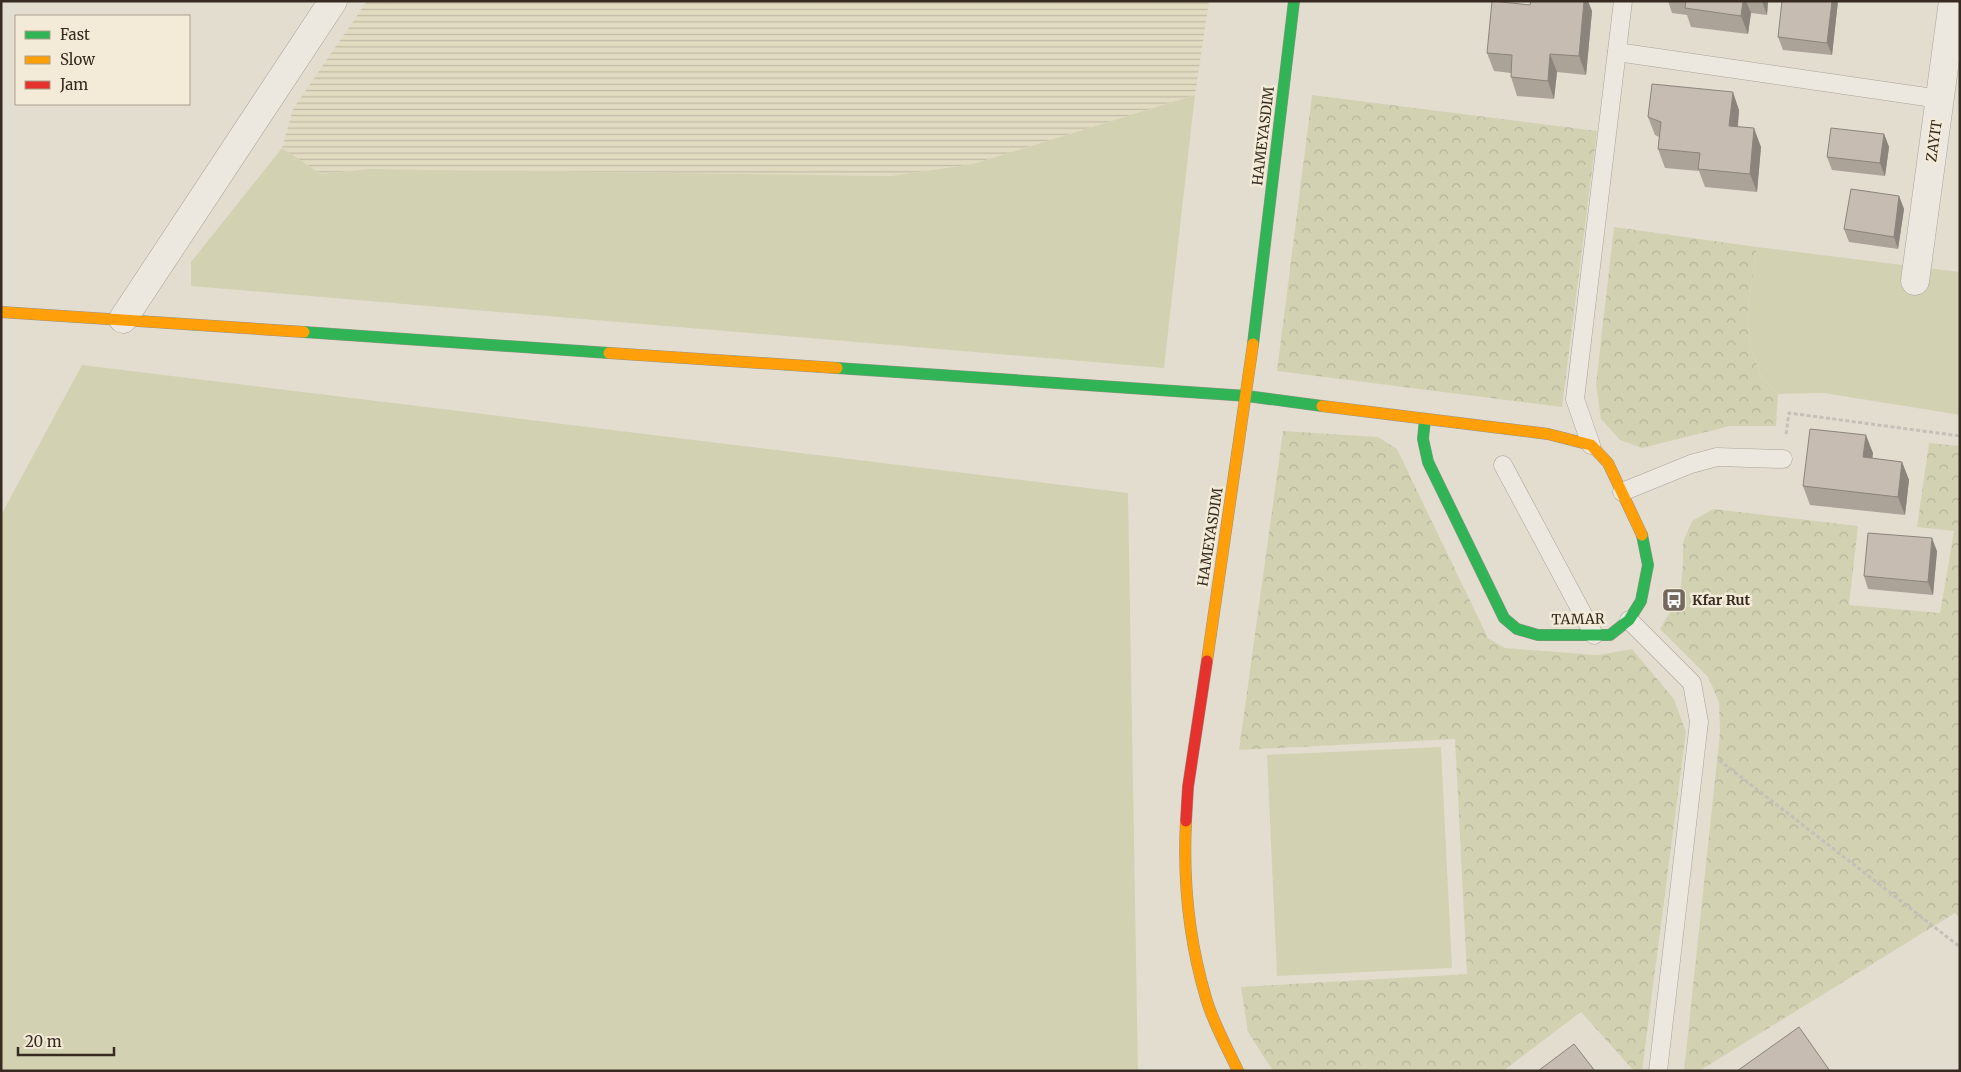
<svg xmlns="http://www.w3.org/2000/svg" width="1961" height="1072" font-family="Merriweather,serif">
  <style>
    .farmland { fill: url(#farmland-rules) }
    .green { fill: #d2d2b3 }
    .forest { fill: url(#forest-crowns) }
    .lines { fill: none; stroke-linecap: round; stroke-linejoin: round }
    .lane-casing { stroke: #a9a298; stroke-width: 19 }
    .street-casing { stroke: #a9a298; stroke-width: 29 }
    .fast-casing { stroke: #989288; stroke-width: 12 }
    .slow-casing { stroke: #989288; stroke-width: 12 }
    .jam-casing { stroke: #989288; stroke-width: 12 }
    .path { stroke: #c4bfb7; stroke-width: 3; stroke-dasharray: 4 2.5; stroke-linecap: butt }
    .lane { stroke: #ece8e0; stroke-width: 18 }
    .street { stroke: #ece8e0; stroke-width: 28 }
    .fast { stroke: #30b455; stroke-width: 11 }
    .slow { stroke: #ff9f0a; stroke-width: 11 }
    .jam { stroke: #e5322d; stroke-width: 11 }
    .wall { fill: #aba298 }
    .shaded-wall { fill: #8b847c }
    .building { fill: #c7bcb1; stroke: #8b847c }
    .labels { text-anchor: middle; stroke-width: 5; stroke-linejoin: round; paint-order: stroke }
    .street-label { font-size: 14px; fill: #372b21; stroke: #f3ebd7 }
    .poi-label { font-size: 14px; font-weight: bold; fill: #372b21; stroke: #f3ebd7; text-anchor: start }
  </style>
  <defs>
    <pattern id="farmland-rules" width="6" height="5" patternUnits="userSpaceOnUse" patternTransform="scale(1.25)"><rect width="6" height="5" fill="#e1dbc2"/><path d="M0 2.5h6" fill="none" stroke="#c2bca6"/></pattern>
    <pattern id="forest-crowns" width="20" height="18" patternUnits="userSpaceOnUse" patternTransform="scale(1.25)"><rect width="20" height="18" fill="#d2d2b3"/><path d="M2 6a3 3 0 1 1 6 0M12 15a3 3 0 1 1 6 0" fill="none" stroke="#b5b49a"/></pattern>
  </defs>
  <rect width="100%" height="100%" fill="#e3ddd0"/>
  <polygon class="farmland" points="367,1 1209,1 1195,95 973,164 891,176 369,169 321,174 282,148 293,109"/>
  <g class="green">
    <polygon points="1195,95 1164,368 191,286 191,262 282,148 321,174 369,169 891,176 973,164"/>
    <polygon points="1757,247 1960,272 1960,415 1824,393 1778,394 1761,376 1750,345 1747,315"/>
    <polygon points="82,365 1128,493 1138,1071 1,1071 1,515"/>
    <polygon points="1441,747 1452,968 1277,976 1267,755"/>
  </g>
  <g class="forest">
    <polygon points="1312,95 1597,131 1562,407 1277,371"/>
    <polygon points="1614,227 1757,247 1747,315 1750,345 1761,376 1778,394 1776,426 1730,426 1642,448 1620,440 1601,419 1596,384"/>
    <polygon points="1283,431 1378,437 1397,449 1488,638 1505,648 1598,655 1632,649 1674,699 1686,732 1642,1071 1634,1071 1581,1012 1503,1071 1273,1071 1248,1032 1241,987 1467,974 1455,739 1239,750"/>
    <polygon points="1929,443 1960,446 1960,919 1955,913 1699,1071 1684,1071 1720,732 1719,702 1708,677 1660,629 1680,595 1683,563 1683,542 1692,521 1713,509 1858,526 1849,605 1940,613 1954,531 1917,527"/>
  </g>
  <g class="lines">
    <defs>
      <g id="lane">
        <polyline points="1617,52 1940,99"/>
        <polyline points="1591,445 1575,399 1623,1"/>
        <polyline points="1503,465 1594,635"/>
        <polyline points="1622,492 1691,464 1717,457 1783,459"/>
        <polyline points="1629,620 1692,683 1699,722 1658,1071"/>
      </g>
      <g id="street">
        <polyline points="1915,281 1953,1"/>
        <polyline points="123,319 333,1"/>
      </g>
      <g id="fast">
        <polyline points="304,332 609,353"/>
        <polyline points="1253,344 1294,1"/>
        <polyline points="837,368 1247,396 1322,406"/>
        <polyline points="1425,419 1423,439 1428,462 1504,618 1517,629 1538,635 1610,635 1629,620 1641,601 1648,565 1642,535"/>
      </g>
      <g id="slow">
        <polyline points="1,312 304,332"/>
        <polyline points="609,353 837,368"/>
        <polyline points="1322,406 1548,434 1591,445 1608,463 1642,535"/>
        <polyline points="1207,661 1253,344"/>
        <path d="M1186 821C1183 880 1189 941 1206 998 1213 1023 1227 1047 1238 1071"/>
      </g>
      <polyline id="jam" points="1186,821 1188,787 1207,661"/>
    </defs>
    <use href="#lane" class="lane-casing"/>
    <use href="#street" class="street-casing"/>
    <use href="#fast" class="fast-casing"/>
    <use href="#slow" class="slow-casing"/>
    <use href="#jam" class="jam-casing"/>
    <g class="path">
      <polyline points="1786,434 1789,413 1960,436"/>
      <polyline points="1719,760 1960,947"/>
    </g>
    <use href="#lane" class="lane"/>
    <use href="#street" class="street"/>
    <use href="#fast" class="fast"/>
    <use href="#slow" class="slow"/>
    <use href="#jam" class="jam"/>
  </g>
  <g class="wall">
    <polygon points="1668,1 1768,1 1767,15 1751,13 1748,34 1691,27 1687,15 1672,13"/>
    <polygon points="1838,1 1832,55 1783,50 1778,37"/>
    <polygon points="1592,11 1586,75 1557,72 1554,99 1517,96 1511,77 1511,73 1494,71 1487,53"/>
    <polygon points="1739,110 1738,127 1761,147 1757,192 1705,187 1699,171 1665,168 1658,149 1659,137 1655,135 1648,117"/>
    <polygon points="1884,134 1889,147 1885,176 1832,170 1827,157"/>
    <polygon points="1899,196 1904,209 1898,249 1849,242 1844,229"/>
    <polygon points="1873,453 1872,458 1902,462 1909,480 1905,515 1810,505 1803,486"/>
    <polygon points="1937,551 1933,595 1868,589 1864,576"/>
  </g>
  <g class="shaded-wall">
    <polygon points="1584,1 1588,1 1592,11 1586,75 1579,56"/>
    <polygon points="1743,1 1746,1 1751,13 1748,34 1741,16"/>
    <polygon points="1762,1 1768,1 1767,15"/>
    <polygon points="1832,1 1838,1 1832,55 1827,43"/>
    <polygon points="1550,54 1557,72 1554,99 1548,81"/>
    <polygon points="1733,92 1739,110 1736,144 1729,126"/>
    <polygon points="1754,128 1761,147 1757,192 1750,174"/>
    <polygon points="1884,134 1889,147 1885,176 1880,163"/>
    <polygon points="1899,196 1904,209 1898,249 1894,237"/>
    <polygon points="1866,435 1873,453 1870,476 1863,457"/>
    <polygon points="1902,462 1909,480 1905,515 1898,497"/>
    <polygon points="1932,538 1937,551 1933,595 1928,582"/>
  </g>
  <g class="building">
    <polygon points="1492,1 1530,5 1531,1 1584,1 1579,56 1550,54 1548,81 1511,77 1512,55 1487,53"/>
    <polygon points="1686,1 1743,1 1741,16 1685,8"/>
    <polygon points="1782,1 1832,1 1827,43 1778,37"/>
    <polygon points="1652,84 1733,92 1729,126 1754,128 1750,174 1698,169 1700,153 1658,149 1661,122 1648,117"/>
    <polygon points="1831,128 1884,134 1880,163 1827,157"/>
    <polygon points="1851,189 1899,196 1894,237 1844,229"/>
    <polygon points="1810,429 1866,435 1863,457 1902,462 1898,497 1803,486"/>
    <polygon points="1868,533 1932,538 1928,582 1864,576"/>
    <polygon points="1799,1027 1830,1071 1737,1071"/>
    <polygon points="1574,1044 1595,1071 1538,1071"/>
  </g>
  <defs>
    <symbol id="bus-square" viewBox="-11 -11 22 22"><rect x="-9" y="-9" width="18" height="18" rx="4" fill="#73695e" stroke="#f3ebd7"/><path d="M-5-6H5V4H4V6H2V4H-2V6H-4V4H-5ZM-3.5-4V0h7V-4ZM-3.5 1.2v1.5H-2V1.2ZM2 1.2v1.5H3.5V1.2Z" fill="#fff"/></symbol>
  </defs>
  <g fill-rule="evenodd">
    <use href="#bus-square" x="1660" y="586" width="28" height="28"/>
  </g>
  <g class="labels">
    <g class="street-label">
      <text transform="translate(1263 136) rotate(-83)" y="5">HAMEYASDIM</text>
      <text transform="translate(1934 141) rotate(-82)" y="5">ZAYIT</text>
      <text transform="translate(1210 537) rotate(-81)" y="5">HAMEYASDIM</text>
      <text transform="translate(1578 619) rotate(-1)" y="5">TAMAR</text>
    </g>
    <g class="poi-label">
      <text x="1692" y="605">Kfar Rut</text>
    </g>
  </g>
  <rect width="1961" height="1072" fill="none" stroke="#372b21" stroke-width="5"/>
  <rect x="15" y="15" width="175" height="90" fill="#f3ebd7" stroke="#a89e8e"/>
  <rect x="25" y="31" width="25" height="8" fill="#30b455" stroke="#a89e8e"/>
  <text x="60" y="40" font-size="15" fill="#372b21">Fast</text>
  <rect x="25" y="56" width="25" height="8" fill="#ff9f0a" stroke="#a89e8e"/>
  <text x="60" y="65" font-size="15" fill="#372b21">Slow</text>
  <rect x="25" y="81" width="25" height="8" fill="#e5322d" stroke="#a89e8e"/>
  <text x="60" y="90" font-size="15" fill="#372b21">Jam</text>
  <path d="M18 1047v8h96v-8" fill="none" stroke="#372b21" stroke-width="2.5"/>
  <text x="25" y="1047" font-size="15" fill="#372b21" stroke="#f3ebd7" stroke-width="4" paint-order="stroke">20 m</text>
</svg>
